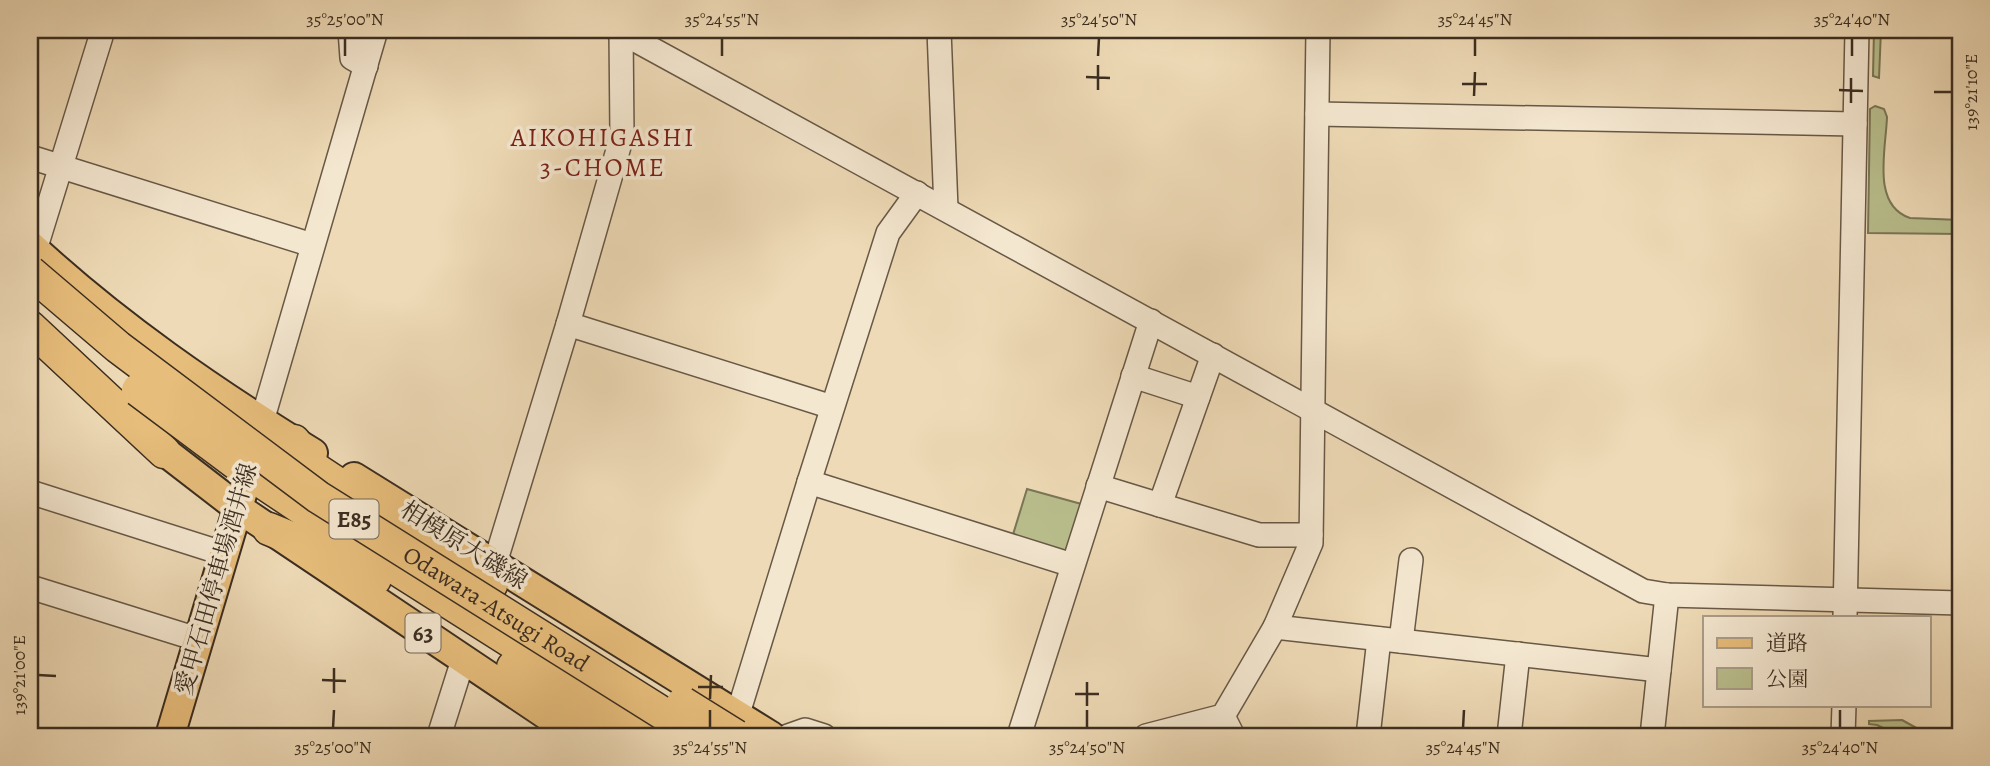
<svg xmlns="http://www.w3.org/2000/svg" width="1990" height="766" font-family="Alegreya,'Noto Serif JP',serif">
  <style>
    .green { fill: #b9bf8d; stroke: #7a7656; stroke-width: 2 }
    .lines { fill: none; stroke-linecap: round; stroke-linejoin: round }
    .minor-casing { stroke: #685846; stroke-width: 26 }
    .major-casing { stroke: #3b2d20; stroke-width: 32 }
    .highway-casing { stroke: #3b2d20; stroke-width: 35 }
    .minor { stroke: #f4e7d0; stroke-width: 23 }
    .major { stroke: #e7bd7b; stroke-width: 28 }
    .highway { stroke: #e7bd7b; stroke-width: 32 }
    .highway-bridge-casing { stroke: #3b2d20; stroke-width: 35; stroke-linecap: butt }
    .highway-bridge { stroke: #e7bd7b; stroke-width: 32 }
    .ticks { fill: none; stroke: #3b2d20; stroke-width: 2.5 }
    .labels { text-anchor: middle; stroke-width: 7; stroke-linejoin: round; paint-order: stroke }
    .shield { fill: #f4e7d0; stroke: #726555; stroke-width: 2 }
    .shield-label { font-size: 23px; font-weight: bold; fill: #3b2d20 }
    .street-label { font-size: 24px; fill: #3b2d20; stroke: #f4e7d0 }
    .neighbourhood-label { font-size: 26px; letter-spacing: 2px; fill: #7a1f14; stroke: #f4e7d0 }
    .neatline { fill: none; stroke: #3b2d20; stroke-width: 2.5 }
    .ticks-label { font-size: 18px; text-anchor: middle; fill: #3b2d20 }
  </style>
  <rect width="100%" height="100%" fill="#eedab6"/>
  <filter id="stains"><feTurbulence type="fractalNoise" baseFrequency=".00286" numOctaves="4"/><feColorMatrix values="0 0 0 0 .2 0 0 0 0 .09 0 0 0 0 .02 0 0 0 .5 -.17"/></filter>
  <radialGradient id="worn" r=".72"><stop offset=".6" stop-color="#630" stop-opacity="0"/><stop offset="1" stop-color="#630" stop-opacity=".3"/></radialGradient>
  <g class="green">
    <polygon points="1874,30 1881,30 1879,78 1873,76"/>
    <path d="M1875 106 1884 109 1887 117C1886 149 1871 205 1910 218L1960 220V234L1868 233 1870 109Z"/>
    <polygon points="1027,489 1085,505 1070,554 1011,541"/>
    <polygon points="1902,720 1931,736 1900,736 1877,725 1869,724 1869,721"/>
  </g>
  <g class="lines">
    <defs>
      <g id="minor">
        <polyline points="350,30 352,58 366,66"/>
        <polyline points="617,30 1643,591 1667,595 1960,603"/>
        <polyline points="939,30 946,209"/>
        <polyline points="1317,114 1855,124"/>
        <polyline points="30,157 312,245"/>
        <polyline points="35,250 103,30"/>
        <polyline points="568,324 832,407"/>
        <polyline points="1133,376 1198,397"/>
        <polyline points="262,421 376,30"/>
        <polyline points="809,482 1072,565"/>
        <polyline points="1098,486 1160,505 1213,355"/>
        <polyline points="30,492 225,554"/>
        <polyline points="1160,505 1259,535 1311,535"/>
        <polyline points="495,563 568,324 622,136 621,30"/>
        <polyline points="30,587 200,640"/>
        <polyline points="1845,617 1857,30"/>
        <polyline points="1275,627 1659,670"/>
        <polyline points="1401,641 1411,560"/>
        <polyline points="1223,716 1233,736"/>
        <polyline points="733,730 809,482 888,233 917,193"/>
        <polyline points="439,736 463,660"/>
        <polyline points="788,736 805,730 824,736"/>
        <polyline points="1019,736 1151,321"/>
        <polyline points="1146,736 1223,716 1275,627 1311,543 1318,30"/>
        <polyline points="1368,736 1379,639"/>
        <polyline points="1509,736 1518,654"/>
        <polyline points="1652,736 1667,595"/>
        <polyline points="1843,736 1844,705"/>
      </g>
      <g id="major">
        <path d="M30 245C116 325 214 392 313 453"/>
        <polyline points="146,437 238,508 578,736"/>
        <polyline points="354,477 771,736"/>
        <polyline points="170,736 243,491"/>
      </g>
      <g id="highway">
        <polyline points="30,327 164,452"/>
        <polyline points="294,441 314,468 491,585"/>
        <polyline points="249,473 313,516 660,736"/>
        <polyline points="269,529 337,557 375,579"/>
        <polyline points="513,667 614,736"/>
      </g>
    </defs>
    <use href="#minor" class="minor-casing"/>
    <use href="#major" class="major-casing"/>
    <use href="#highway" class="highway-casing"/>
    <use href="#minor" class="minor"/>
    <use href="#major" class="major"/>
    <use href="#highway" class="highway"/>
    <defs>
      <g id="highway-bridge">
        <path id="s1" d="M30 272 118 347 318 497 699 736"/>
        <polyline points="138,390 237,464"/>
        <polyline points="683,703 736,736"/>
      </g>
    </defs>
    <use href="#highway-bridge" class="highway-bridge-casing"/>
    <use href="#highway-bridge" class="highway-bridge"/>
  </g>
  <path class="ticks" d="M345 56V38M722 56V38M1098 56 1099 38M1475 56V38M1852 56V38M1086 77 1110 78M1462 84H1487M1098 90V65M1839 90 1863 91M1934 92H1952M1474 96 1475 72M1851 103V78M38 675 56 676M322 680 346 681M698 687H723M334 693V668M1075 694H1099M710 699 711 675M1087 706V682M333 728 334 710M710 728V710M1087 728V710M1463 728 1464 710M1840 728V710"/>
  <g class="labels">
    <g class="shield">
      <rect x="329.5" y="499.5" width="49" height="39" rx="5"/>
      <rect x="405.5" y="613.5" width="35" height="39" rx="5"/>
    </g>
    <g class="shield-label">
      <text x="354" y="527">E85</text>
      <text x="423" y="641">63</text>
    </g>
    <g class="street-label">
      <text transform="translate(464 545) rotate(32)" y="8">相模原大磯線</text>
      <text transform="translate(216 579) rotate(-74)" y="8">愛甲石田停車場酒井線</text>
      <text dy="8" stroke="none"><textPath href="#s1" startOffset="576">Odawara-Atsugi Road</textPath></text>
    </g>
    <g class="neighbourhood-label">
      <text x="603" y="146">AIKOHIGASHI<tspan x="603" dy="30">3-CHOME</tspan></text>
    </g>
  </g>
  <rect width="1990" height="766" fill="none" stroke="#eedab6" stroke-width="77"/>
  <rect x="1703" y="616" width="228" height="91" fill="#f4e7d0" stroke="#aa9d8a" stroke-width="2"/>
  <rect x="1717" y="638" width="35" height="10" fill="#e7bd7b" stroke="#aa9d8a" stroke-width="2"/>
  <text x="1766" y="650" font-size="21" fill="#3b2d20">道路</text>
  <rect x="1717" y="668" width="35" height="21" fill="#b9bf8d" stroke="#aa9d8a" stroke-width="2"/>
  <text x="1766" y="686" font-size="21" fill="#3b2d20">公園</text>
  <rect x="38" y="38" width="1914" height="690" class="neatline"/>
  <g class="ticks-label">
    <text x="345" y="25">35°25'00"N</text>
    <text x="722" y="25">35°24'55"N</text>
    <text x="1099" y="25">35°24'50"N</text>
    <text x="1475" y="25">35°24'45"N</text>
    <text x="1852" y="25">35°24'40"N</text>
    <text transform="translate(1971 92) rotate(-90)" y="6">139°21'10"E</text>
    <text transform="translate(19 675) rotate(-90)" y="6">139°21'00"E</text>
    <text x="333" y="753">35°25'00"N</text>
    <text x="710" y="753">35°24'55"N</text>
    <text x="1087" y="753">35°24'50"N</text>
    <text x="1463" y="753">35°24'45"N</text>
    <text x="1840" y="753">35°24'40"N</text>
  </g>
  <rect width="100%" height="100%" filter="url(#stains)"/>
  <rect width="100%" height="100%" fill="url(#worn)"/>
</svg>
